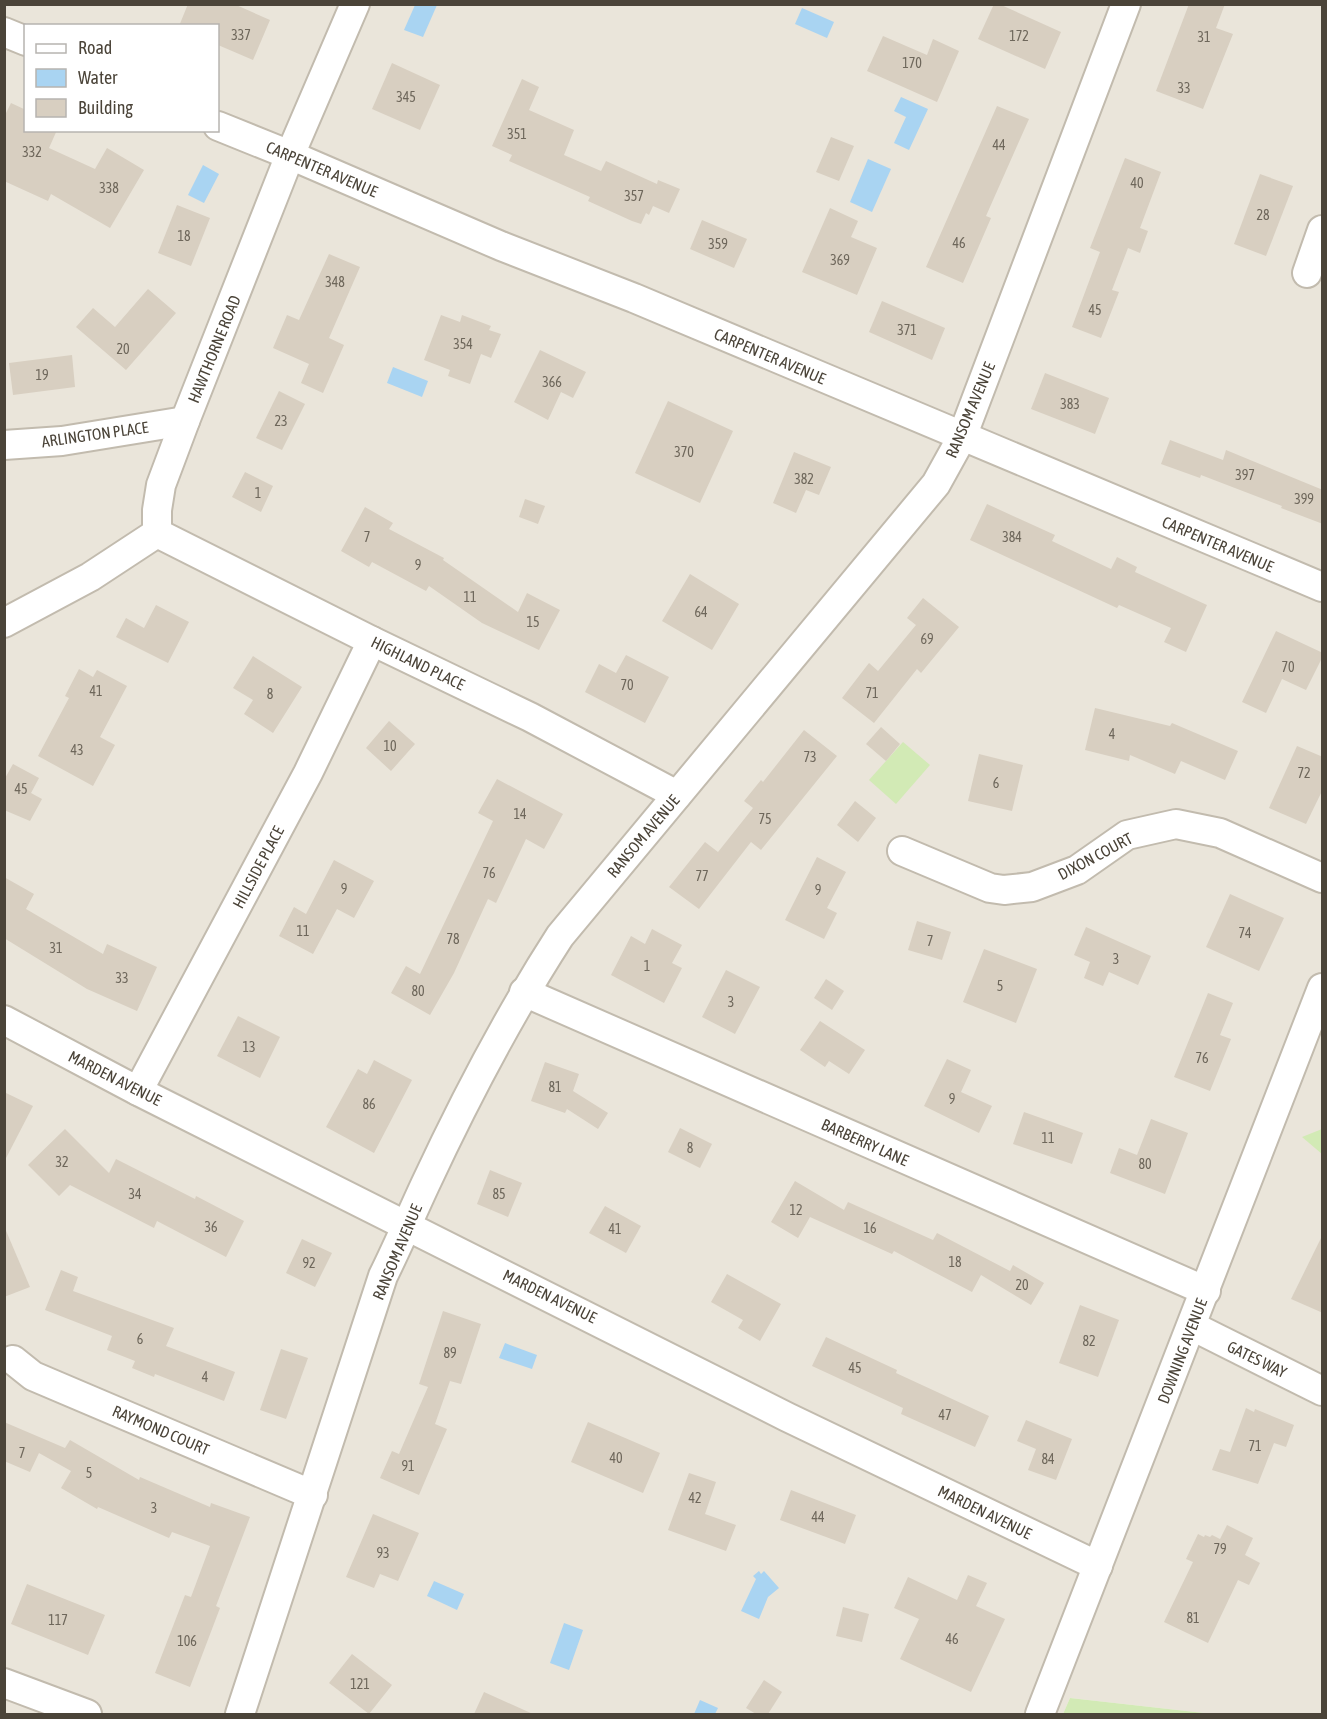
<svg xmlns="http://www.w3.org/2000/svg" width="1327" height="1719" font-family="'Asap Condensed',sans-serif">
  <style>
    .residential { fill: #eae5da; fill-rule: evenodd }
    .green { fill: #d2eab5 }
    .water { fill: #a9d4f2 }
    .building { fill: #d8cfc1 }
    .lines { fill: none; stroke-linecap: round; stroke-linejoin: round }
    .minor-casing { stroke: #c2bbae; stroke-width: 32 }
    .minor { stroke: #fff; stroke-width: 28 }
    .labels { text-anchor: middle; stroke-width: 5; stroke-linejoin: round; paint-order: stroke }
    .number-label { font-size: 14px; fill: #6e675b }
    .street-label { font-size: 16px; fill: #4b4439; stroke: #fff }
  </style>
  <rect width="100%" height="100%" fill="#f6f3ec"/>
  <path class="residential" d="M5 5H1322V1714H1213L1070 1698 1063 1714H5ZM26 26H218V130H26Z"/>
  <g class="green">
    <polygon points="903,742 930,765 896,804 869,780"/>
    <polygon points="1322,1129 1322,1154 1302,1137"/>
    <polygon points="1070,1698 1213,1714 1063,1714"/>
  </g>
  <g class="water">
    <polygon points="415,5 437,5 423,37 404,30"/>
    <polygon points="802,8 834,22 827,38 795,24"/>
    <polygon points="901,97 928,109 909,150 894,143 906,117 894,111"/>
    <polygon points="868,159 891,169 872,212 850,202"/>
    <polygon points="203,165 219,174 204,203 188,195"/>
    <polygon points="393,367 428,381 422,397 387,383"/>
    <polygon points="505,1343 537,1355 532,1369 499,1358"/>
    <polygon points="759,1571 761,1574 764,1571 779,1588 768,1597 759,1619 741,1611 756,1579 753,1576"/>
    <polygon points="434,1581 464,1594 457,1610 427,1596"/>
    <polygon points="564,1623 583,1630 569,1670 550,1663"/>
    <polygon points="700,1700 718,1708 715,1714 694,1714"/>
  </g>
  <g class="building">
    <polygon points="188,4 234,4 270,20 253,60 218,45 218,26 179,26"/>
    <polygon points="994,4 999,4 1061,32 1045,69 978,39"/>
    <polygon points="1189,4 1225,4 1216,28 1233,34 1203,109 1156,91"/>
    <polygon points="883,36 927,55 933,39 959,51 937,102 867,71"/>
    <polygon points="392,63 440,85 420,130 372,109"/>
    <polygon points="522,79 539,87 529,110 574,130 564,155 601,171 606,161 657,184 658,180 680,189 669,213 653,206 649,215 646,213 641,224 632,221 588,201 590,197 509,161 512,155 492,146"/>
    <polygon points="11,103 26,110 26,130 57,130 49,148 95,169 107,148 144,170 110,228 51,194 48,201 4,181 4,117"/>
    <polygon points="997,106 1029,119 986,216 991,218 963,283 926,267"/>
    <polygon points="831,137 854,146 839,181 816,172"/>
    <polygon points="1125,158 1161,172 1140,228 1148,231 1140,253 1128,248 1112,290 1119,292 1101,338 1072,327 1100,252 1090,248"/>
    <polygon points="1260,174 1293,186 1266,256 1234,244"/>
    <polygon points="177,205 210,218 191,266 158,253"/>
    <polygon points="830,208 858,221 851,237 877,248 857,295 802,272"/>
    <polygon points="702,220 747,239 734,268 690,249"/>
    <polygon points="329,254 360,267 329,338 344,345 323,393 301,383 309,364 273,348 287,315 299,320"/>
    <polygon points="148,289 176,313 126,370 76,327 93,308 115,327"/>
    <polygon points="882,301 945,328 932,360 869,332"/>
    <polygon points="441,315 460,322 462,315 491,326 489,330 501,334 491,358 481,354 470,384 448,376 450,370 424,360"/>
    <polygon points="540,350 586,372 573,398 561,392 548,420 514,402"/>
    <polygon points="72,355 75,387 13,395 9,363"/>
    <polygon points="1045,373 1109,398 1095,434 1031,409"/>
    <polygon points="279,391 305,404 282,450 256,438"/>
    <polygon points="668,401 733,431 700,503 635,473"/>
    <polygon points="1170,440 1223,460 1226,450 1323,490 1323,524 1281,508 1282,506 1201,475 1200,478 1161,464"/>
    <polygon points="794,452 831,467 819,495 806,490 796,513 773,503"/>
    <polygon points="245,472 273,486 261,512 232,497"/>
    <polygon points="525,499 545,506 538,524 519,517"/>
    <polygon points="987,504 1055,535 1052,541 1111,569 1117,557 1137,567 1135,572 1207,605 1186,652 1164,642 1171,628 1119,605 1117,608 970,540"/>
    <polygon points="365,507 393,523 389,529 444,558 443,560 518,612 527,593 560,610 539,650 482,623 429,586 426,591 372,562 369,567 341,551"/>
    <polygon points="690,574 739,604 712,650 662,621"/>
    <polygon points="923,598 959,627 921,673 917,669 874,723 842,698 869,663 878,671 916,625 907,618"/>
    <polygon points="156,605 189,622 168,663 116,637 126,618 144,628"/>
    <polygon points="1276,631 1323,653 1323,656 1306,690 1282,679 1266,713 1242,702"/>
    <polygon points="626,655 669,677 645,723 585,692 599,664 616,673"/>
    <polygon points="253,656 302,687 273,733 244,714 253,700 233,688"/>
    <polygon points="79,669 93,677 97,670 127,686 100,737 115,745 93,786 38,756 69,698 65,696"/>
    <polygon points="1095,708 1170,726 1172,723 1238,751 1225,780 1181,761 1175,774 1130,755 1129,761 1085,750"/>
    <polygon points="389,721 415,744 391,771 366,748"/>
    <polygon points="881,727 900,744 886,761 866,744"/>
    <polygon points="804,730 837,756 761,850 751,842 699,909 669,887 705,842 718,852 753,808 744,801 761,780 763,782"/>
    <polygon points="1297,746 1323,757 1323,789 1306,824 1269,808"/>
    <polygon points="979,754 1023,765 1012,811 968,801"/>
    <polygon points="13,764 39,778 31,793 42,799 30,821 4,810 4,780"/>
    <polygon points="497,779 563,814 544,849 526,839 496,903 488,899 454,973 430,1015 391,993 406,966 420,974 493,821 478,813"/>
    <polygon points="855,801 876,818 858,842 837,825"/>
    <polygon points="817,857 846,872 827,908 837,913 824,939 785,920"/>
    <polygon points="334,860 374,881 354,918 337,909 313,954 279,936 294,907 306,914"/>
    <polygon points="4,877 34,894 26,909 103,954 107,944 157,967 137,1011 87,989 4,938"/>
    <polygon points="1230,894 1284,918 1259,971 1206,947"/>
    <polygon points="917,921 951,932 942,960 908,950"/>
    <polygon points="1086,927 1151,956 1138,985 1109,972 1103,986 1084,978 1090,962 1074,955"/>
    <polygon points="652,929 682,945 672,963 682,968 664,1003 611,975 631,936 645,944"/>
    <polygon points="984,949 1037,969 1016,1023 963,1002"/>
    <polygon points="726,970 760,987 735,1034 702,1017"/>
    <polygon points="826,979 844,991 832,1010 814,998"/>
    <polygon points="1208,993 1233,1003 1220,1035 1231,1039 1210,1091 1174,1077"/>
    <polygon points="238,1016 280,1037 260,1078 217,1056"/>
    <polygon points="820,1021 865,1050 849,1074 829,1061 825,1067 800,1050"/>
    <polygon points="947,1059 971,1070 961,1092 992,1106 979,1133 924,1106"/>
    <polygon points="374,1060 412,1080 374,1153 326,1127 358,1069 367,1074"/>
    <polygon points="545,1062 579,1074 573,1091 608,1113 598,1129 567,1109 565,1113 531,1101"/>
    <polygon points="4,1092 33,1106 4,1162"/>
    <polygon points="1024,1112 1083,1133 1072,1164 1013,1144"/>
    <polygon points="1151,1119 1188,1133 1165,1194 1110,1173 1119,1148 1137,1155"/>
    <polygon points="680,1128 712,1144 700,1168 668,1152"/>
    <polygon points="65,1129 109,1173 116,1159 195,1199 196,1196 244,1221 226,1257 157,1221 154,1228 70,1185 59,1196 28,1165"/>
    <polygon points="490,1170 522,1183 508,1217 477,1204"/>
    <polygon points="795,1181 844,1210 848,1202 933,1240 937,1233 1010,1271 1013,1265 1044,1283 1031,1305 981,1275 972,1292 894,1251 892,1254 810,1217 798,1238 771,1222"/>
    <polygon points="605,1206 641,1226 626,1253 589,1233"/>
    <polygon points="4,1226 30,1287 4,1297"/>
    <polygon points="1323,1234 1323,1313 1291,1299"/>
    <polygon points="302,1239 332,1253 315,1287 286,1273"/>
    <polygon points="61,1270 78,1277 73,1291 174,1328 166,1346 235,1372 224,1401 155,1374 154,1377 132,1368 135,1361 107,1350 112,1336 45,1310"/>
    <polygon points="727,1274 781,1304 760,1341 738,1328 743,1320 711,1302"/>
    <polygon points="1080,1305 1119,1320 1098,1377 1059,1363"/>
    <polygon points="443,1311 481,1324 461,1384 450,1381 435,1424 447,1429 419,1495 380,1478 392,1451 399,1454 428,1387 419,1384"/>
    <polygon points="826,1337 897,1370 896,1373 989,1416 975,1447 901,1414 903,1408 812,1366"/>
    <polygon points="281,1349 308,1358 286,1419 260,1410"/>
    <polygon points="1246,1408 1254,1412 1255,1409 1294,1425 1286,1447 1274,1443 1258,1484 1212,1470 1220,1449 1230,1452"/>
    <polygon points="1026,1420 1072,1439 1056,1480 1028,1470 1036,1449 1017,1441"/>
    <polygon points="4,1422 65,1448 70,1440 139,1480 140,1477 210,1507 211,1503 250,1517 216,1606 220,1608 190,1687 155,1673 185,1595 191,1597 210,1546 172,1532 169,1538 98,1507 97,1509 61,1488 71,1471 39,1453 30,1472 4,1461"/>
    <polygon points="588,1422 660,1453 643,1493 571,1462"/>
    <polygon points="689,1473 716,1482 705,1514 736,1525 726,1551 668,1530"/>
    <polygon points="791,1490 856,1515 845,1544 780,1520"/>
    <polygon points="373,1514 419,1533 398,1581 380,1574 374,1588 346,1577"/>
    <polygon points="1227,1525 1253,1538 1245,1555 1260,1563 1249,1585 1238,1580 1208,1643 1164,1622 1193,1562 1186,1559 1198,1534 1204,1537 1205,1535 1210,1537 1212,1535 1220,1539"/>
    <polygon points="968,1575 987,1583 976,1606 1005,1619 971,1692 900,1659 919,1619 894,1608 908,1577 957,1600"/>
    <polygon points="27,1584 105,1615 88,1655 11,1624"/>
    <polygon points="843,1607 869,1614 862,1642 836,1636"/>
    <polygon points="352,1654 392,1685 369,1714 329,1683"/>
    <polygon points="764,1680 782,1692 768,1714 756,1714 746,1708"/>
    <polygon points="484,1692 533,1714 474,1714"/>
  </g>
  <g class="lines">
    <defs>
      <g id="minor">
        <polyline points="4,32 26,41"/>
        <polyline points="218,126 290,155 501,246 634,298 1322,587"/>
        <polyline points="1307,273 1322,230"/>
        <polyline points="4,445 62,441 185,421"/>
        <polyline points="157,533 372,641 530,717 677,795"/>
        <polyline points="4,623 90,577 157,533 157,510 161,485 185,421 290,155 355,4"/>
        <polyline points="902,851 990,888 1004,890 1032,887 1077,870 1127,835 1176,824 1220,833 1322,878"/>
        <polyline points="524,992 1206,1291"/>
        <polyline points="4,1020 138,1091 787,1417 1098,1566"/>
        <polyline points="138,1091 308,773 372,641"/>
        <polyline points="1192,1326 1322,1391"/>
        <polyline points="13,1360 33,1376 313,1495"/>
        <polyline points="4,1683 87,1714"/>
        <path d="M240 1714 383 1276C398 1246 411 1215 425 1185 465 1099 509 1015 560 936L936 484 962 437 1126 4"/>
        <polyline points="1040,1714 1322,988"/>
      </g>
    </defs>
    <use href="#minor" class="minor-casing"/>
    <use href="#minor" class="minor"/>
  </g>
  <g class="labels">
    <g class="number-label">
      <text x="241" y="40">337</text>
      <text x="1019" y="41">172</text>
      <text x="1204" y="42">31</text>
      <text x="912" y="68">170</text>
      <text x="1184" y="93">33</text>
      <text x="406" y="102">345</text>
      <text x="517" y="139">351</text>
      <text x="999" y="150">44</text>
      <text x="32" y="157">332</text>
      <text x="1137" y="188">40</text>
      <text x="109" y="193">338</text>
      <text x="634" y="201">357</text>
      <text x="1263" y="220">28</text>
      <text x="184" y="241">18</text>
      <text x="959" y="248">46</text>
      <text x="718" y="249">359</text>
      <text x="840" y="265">369</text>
      <text x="335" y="287">348</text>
      <text x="1095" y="315">45</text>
      <text x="907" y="335">371</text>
      <text x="463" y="349">354</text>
      <text x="123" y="354">20</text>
      <text x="42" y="380">19</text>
      <text x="552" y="387">366</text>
      <text x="1070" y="409">383</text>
      <text x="281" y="426">23</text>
      <text x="684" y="457">370</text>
      <text x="1245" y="480">397</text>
      <text x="804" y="484">382</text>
      <text x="258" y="498">1</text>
      <text x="1304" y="504">399</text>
      <text x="367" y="542">7</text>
      <text x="1012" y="542">384</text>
      <text x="418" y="570">9</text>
      <text x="470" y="602">11</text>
      <text x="701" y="617">64</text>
      <text x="533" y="627">15</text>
      <text x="927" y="644">69</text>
      <text x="1288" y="672">70</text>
      <text x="627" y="690">70</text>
      <text x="96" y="696">41</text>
      <text x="872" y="698">71</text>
      <text x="270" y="699">8</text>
      <text x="1112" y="739">4</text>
      <text x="390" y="751">10</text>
      <text x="77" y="755">43</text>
      <text x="810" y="762">73</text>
      <text x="1304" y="778">72</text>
      <text x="996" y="788">6</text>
      <text x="21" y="794">45</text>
      <text x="520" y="819">14</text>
      <text x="765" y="824">75</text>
      <text x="489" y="878">76</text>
      <text x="702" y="881">77</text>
      <text x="344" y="894">9</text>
      <text x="818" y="895">9</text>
      <text x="303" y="936">11</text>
      <text x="1245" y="938">74</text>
      <text x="453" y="944">78</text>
      <text x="930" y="946">7</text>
      <text x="56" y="953">31</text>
      <text x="1116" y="964">3</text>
      <text x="647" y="971">1</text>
      <text x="122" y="983">33</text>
      <text x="1000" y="991">5</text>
      <text x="418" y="996">80</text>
      <text x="731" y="1007">3</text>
      <text x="249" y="1052">13</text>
      <text x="1202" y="1063">76</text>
      <text x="555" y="1092">81</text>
      <text x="952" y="1104">9</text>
      <text x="369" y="1109">86</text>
      <text x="1048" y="1143">11</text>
      <text x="690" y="1153">8</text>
      <text x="62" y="1167">32</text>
      <text x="1145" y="1169">80</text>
      <text x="135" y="1199">34</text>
      <text x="499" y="1199">85</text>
      <text x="796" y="1215">12</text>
      <text x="211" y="1232">36</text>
      <text x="870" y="1233">16</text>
      <text x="615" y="1234">41</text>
      <text x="955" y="1267">18</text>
      <text x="309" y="1268">92</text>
      <text x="1022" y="1290">20</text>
      <text x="140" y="1344">6</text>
      <text x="1089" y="1346">82</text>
      <text x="450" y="1358">89</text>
      <text x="855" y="1373">45</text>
      <text x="205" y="1382">4</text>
      <text x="945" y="1420">47</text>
      <text x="1255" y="1451">71</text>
      <text x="22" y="1458">7</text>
      <text x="616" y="1463">40</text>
      <text x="1048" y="1464">84</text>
      <text x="408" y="1471">91</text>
      <text x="89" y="1478">5</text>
      <text x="695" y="1503">42</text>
      <text x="154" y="1513">3</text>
      <text x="818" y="1522">44</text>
      <text x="1220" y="1554">79</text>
      <text x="383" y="1558">93</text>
      <text x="1193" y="1623">81</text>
      <text x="58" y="1625">117</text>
      <text x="952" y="1644">46</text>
      <text x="187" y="1646">106</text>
      <text x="360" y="1689">121</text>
    </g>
    <g class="street-label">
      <text transform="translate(322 169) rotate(23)" y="6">CARPENTER AVENUE</text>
      <text transform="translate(214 349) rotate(-68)" y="6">HAWTHORNE ROAD</text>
      <text transform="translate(770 356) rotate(23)" y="6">CARPENTER AVENUE</text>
      <text transform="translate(970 410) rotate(-67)" y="6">RANSOM AVENUE</text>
      <text transform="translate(95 434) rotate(-8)" y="6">ARLINGTON PLACE</text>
      <text transform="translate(1218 544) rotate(23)" y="6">CARPENTER AVENUE</text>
      <text transform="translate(418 663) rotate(26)" y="6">HIGHLAND PLACE</text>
      <text transform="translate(643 836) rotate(-50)" y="6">RANSOM AVENUE</text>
      <text transform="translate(1095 856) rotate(-28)" y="6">DIXON COURT</text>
      <text transform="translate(258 867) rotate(-62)" y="6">HILLSIDE PLACE</text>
      <text transform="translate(115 1078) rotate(27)" y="6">MARDEN AVENUE</text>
      <text transform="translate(865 1142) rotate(24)" y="6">BARBERRY LANE</text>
      <text transform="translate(397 1252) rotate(-67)" y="6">RANSOM AVENUE</text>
      <text transform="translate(550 1296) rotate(26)" y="6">MARDEN AVENUE</text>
      <text transform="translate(1182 1351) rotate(-69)" y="6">DOWNING AVENUE</text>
      <text transform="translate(1257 1359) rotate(26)" y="6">GATES WAY</text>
      <text transform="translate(161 1430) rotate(23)" y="6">RAYMOND COURT</text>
      <text transform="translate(985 1512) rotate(26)" y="6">MARDEN AVENUE</text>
    </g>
  </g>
  <rect width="1327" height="1719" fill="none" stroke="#4b4439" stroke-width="12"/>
  <rect x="24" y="24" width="195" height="108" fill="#ffffff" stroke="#b7b4b0" stroke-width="1.5"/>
  <rect x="36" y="44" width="30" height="9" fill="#ffffff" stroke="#b7b4b0" stroke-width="1.5"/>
  <text x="78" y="54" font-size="18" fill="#4b4439">Road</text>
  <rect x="36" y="69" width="30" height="18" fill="#a9d4f2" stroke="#b7b4b0" stroke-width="1.5"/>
  <text x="78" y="84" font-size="18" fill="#4b4439">Water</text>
  <rect x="36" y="99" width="30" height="18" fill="#d8cfc1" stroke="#b7b4b0" stroke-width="1.5"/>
  <text x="78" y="114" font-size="18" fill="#4b4439">Building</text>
</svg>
